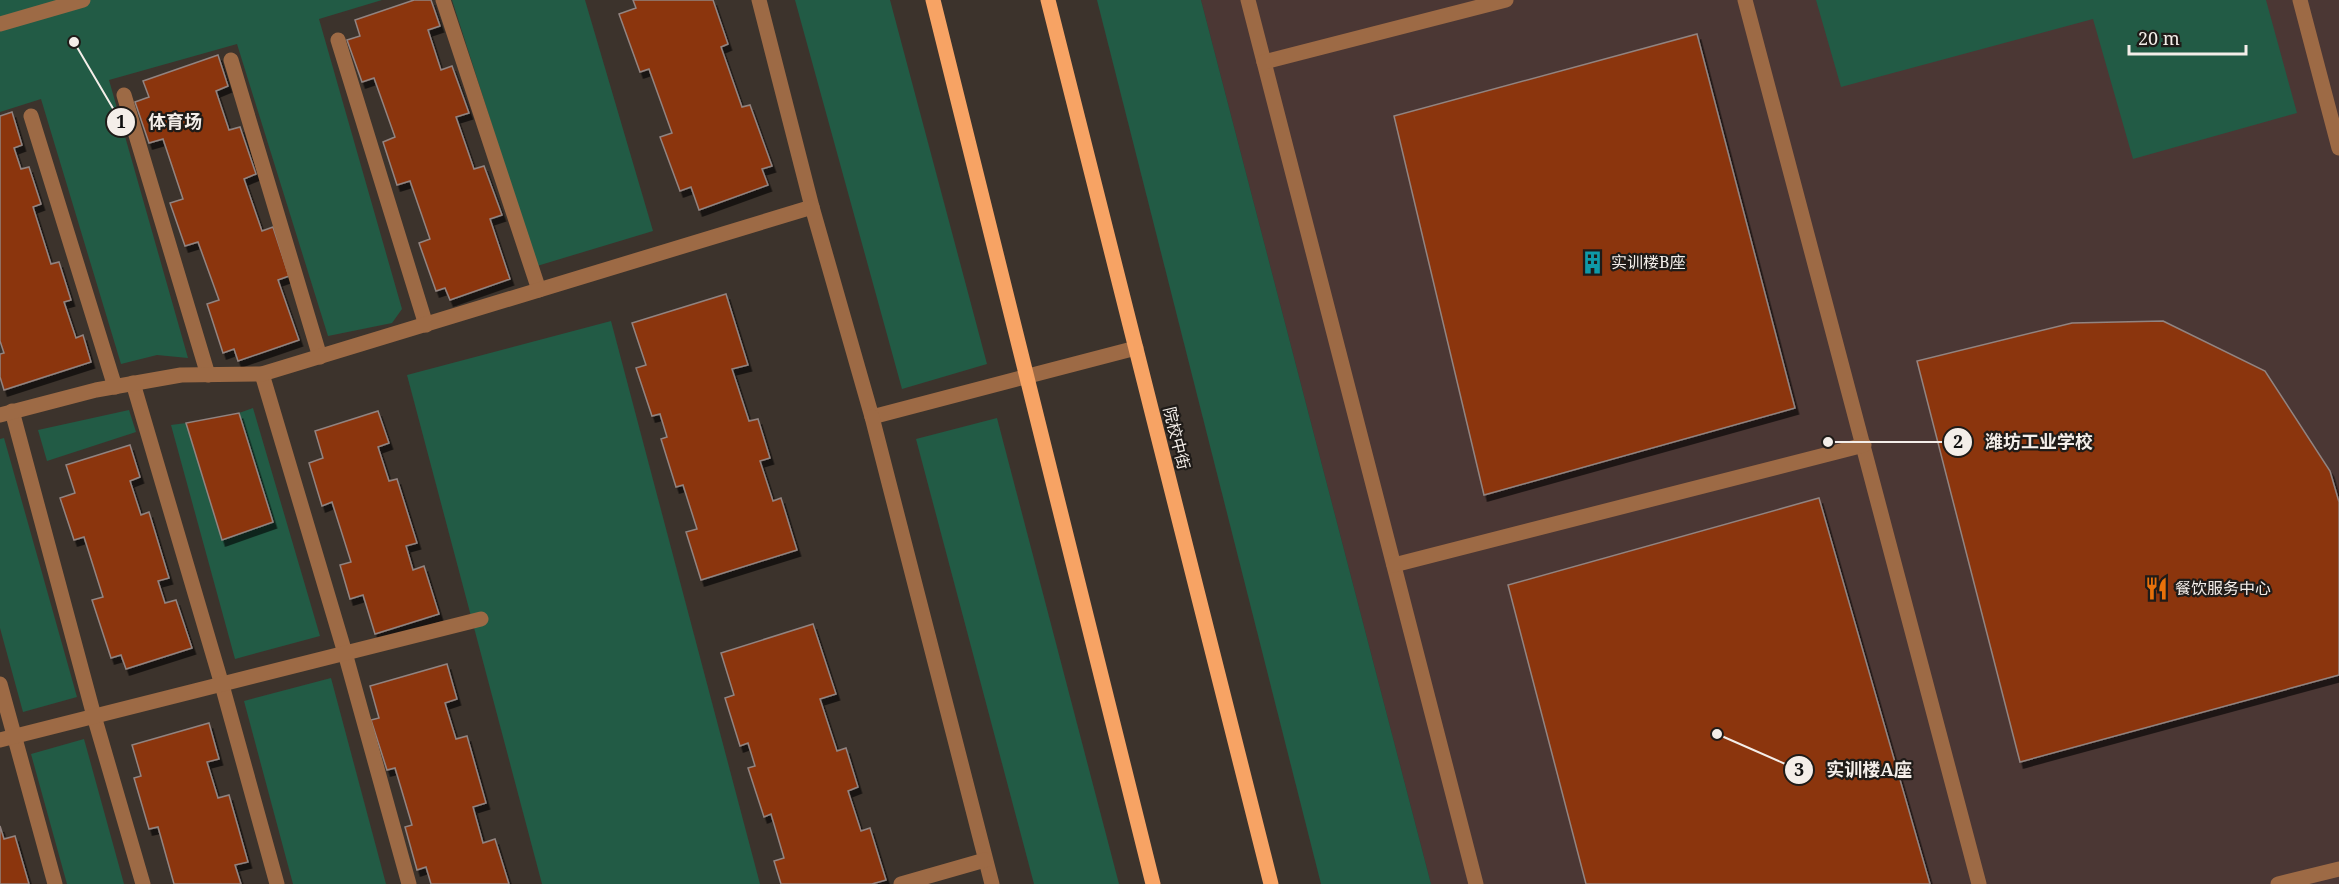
<svg xmlns="http://www.w3.org/2000/svg" width="2339" height="884" font-family="'Noto Serif','Noto Sans SC',serif">
  <style>
    .education { fill: #4b3734 }
    .green { fill: #225b45 }
    .building { fill: #8b350f; stroke: #928480; stroke-width: 1.5; filter: url(#shadow) }
    .lines { fill: none; stroke-linecap: round; stroke-linejoin: round }
    .minor { stroke: #9d6a45; stroke-width: 15 }
    .major { stroke: #f7a364; stroke-width: 15 }
    .labels { text-anchor: middle; stroke-width: 4.5; stroke-linejoin: round; paint-order: stroke }
    .poi-label { font-size: 16px; fill: #f4eee9; stroke: #1f1b18; text-anchor: start }
    .street-label { font-size: 16px; fill: #f4eee9; stroke: #1f1b18 }
    .leader { fill: none; stroke: #f4eee9; stroke-width: 2 }
    .callout-dot { fill: #f4eee9; stroke: #1f1b18; stroke-width: 2 }
    .mark-label { font-size: 18px; text-anchor: middle; font-weight: bold; fill: #111 }
    .callout-label { font-size: 18px; text-anchor: middle; font-weight: bold; fill: #f4eee9; stroke: #1f1b18; stroke-width: 4.5; stroke-linejoin: round; paint-order: stroke }
  </style>
  <defs>
    <filter id="shadow"><feDropShadow dx="3.5" dy="6" stdDeviation="0" flood-color="#0009"/></filter>
  </defs>
  <rect width="100%" height="100%" fill="#3c332c"/>
  <polygon class="education" points="1201,0 2339,0 2339,884 1431,884"/>
  <g class="green">
    <polygon points="0,0 382,0 319,19 402,309 392,323 328,336 237,44 109,80 188,358 157,355 121,364 41,99 0,112"/>
    <polygon points="452,0 585,0 653,231 537,266"/>
    <polygon points="795,0 890,0 987,364 902,389"/>
    <polygon points="1097,0 1201,0 1431,884 1321,884"/>
    <polygon points="1816,0 2266,0 2297,113 2133,159 2093,19 1841,87"/>
    <polygon points="611,321 760,884 542,884 407,375"/>
    <polygon points="253,408 320,636 235,659 171,425 186,423 223,540 273,522 239,413"/>
    <polygon points="129,410 136,432 47,461 38,430"/>
    <polygon points="997,418 1119,884 1034,884 916,439"/>
    <polygon points="4,438 77,697 23,712 0,628 0,439"/>
    <polygon points="331,678 386,884 293,884 244,701"/>
    <polygon points="84,739 124,884 67,884 31,754"/>
  </g>
  <g class="building">
    <polygon points="414,0 431,0 440,26 428,30 441,70 452,66 469,113 456,117 474,169 484,166 502,215 490,219 510,279 450,300 445,288 436,291 419,243 430,239 410,181 397,185 383,142 395,137 374,78 362,82 347,40 360,36 355,20"/>
    <polygon points="633,0 713,0 728,44 721,47 742,107 750,105 772,166 762,169 768,185 699,210 691,187 680,191 660,137 672,133 649,69 640,72 619,14 636,8"/>
    <polygon points="1697,34 1795,408 1484,495 1394,116"/>
    <polygon points="218,55 228,86 216,91 229,130 240,127 256,174 244,179 262,231 273,227 289,276 278,280 299,340 238,361 234,349 223,353 207,304 219,300 198,242 185,246 170,203 183,199 163,139 149,143 135,102 149,97 143,81"/>
    <polygon points="12,112 22,145 14,148 21,169 29,167 41,204 33,207 51,264 59,262 71,300 64,302 76,338 83,335 91,362 4,390 0,377 0,354 4,353 0,341 0,116"/>
    <polygon points="726,294 748,365 732,369 749,421 758,419 770,458 760,461 773,501 781,498 797,550 701,580 686,532 697,529 683,485 676,487 661,439 667,437 660,414 652,416 636,368 646,365 632,323"/>
    <polygon points="2163,321 2265,371 2330,471 2339,502 2339,675 2020,762 1917,361 2072,323"/>
    <polygon points="378,411 389,443 378,447 389,481 397,479 417,543 406,546 413,570 424,566 439,614 375,634 363,595 350,599 340,565 351,562 332,502 322,506 309,463 323,458 315,431"/>
    <polygon points="239,413 273,522 222,540 186,423"/>
    <polygon points="130,445 140,477 130,481 141,515 149,512 169,578 158,581 165,603 176,600 192,648 126,669 121,655 111,658 92,600 103,597 84,537 74,540 60,498 75,493 66,465"/>
    <polygon points="1819,498 1930,884 1586,884 1508,585"/>
    <polygon points="813,624 836,694 820,699 837,751 846,748 858,787 848,791 861,831 870,828 886,880 872,884 781,884 774,861 784,858 771,814 764,817 748,768 755,766 748,743 740,746 725,698 734,695 721,653"/>
    <polygon points="447,664 457,699 445,703 456,739 467,736 486,803 473,807 483,843 495,839 509,884 431,884 426,867 417,870 405,827 412,825 395,768 387,770 371,720 379,718 370,686"/>
    <polygon points="209,723 219,759 207,762 218,798 229,795 248,862 235,865 241,884 174,884 158,827 149,829 134,778 141,776 132,745"/>
    <polygon points="0,826 4,839 15,836 29,884 0,884"/>
  </g>
  <g class="lines">
    <g class="minor">
      <polyline points="443,0 539,290"/>
      <polyline points="759,0 812,207"/>
      <polyline points="1248,0 1476,884"/>
      <polyline points="1745,0 1979,884"/>
      <polyline points="2300,0 2339,148"/>
      <polyline points="0,24 83,0"/>
      <polyline points="338,40 426,325"/>
      <polyline points="231,60 320,357"/>
      <polyline points="1264,62 1506,0"/>
      <polyline points="124,95 208,375"/>
      <polyline points="31,116 115,387"/>
      <polyline points="262,374 345,653 409,884"/>
      <polyline points="133,383 222,685 277,884"/>
      <polyline points="12,411 94,716 143,884"/>
      <polyline points="0,415 96,390 181,375 262,374 812,207 872,417 1136,348"/>
      <polyline points="872,417 992,884"/>
      <polyline points="1394,565 1864,445"/>
      <polyline points="0,684 55,884"/>
      <polyline points="0,740 481,619"/>
      <polyline points="901,884 985,860"/>
      <polyline points="2278,884 2339,869"/>
    </g>
    <g class="major">
      <polyline points="933,0 1153,884"/>
      <polyline points="1048,0 1271,884"/>
    </g>
  </g>
  <defs>
    <symbol id="building-bare" viewBox="-9 -9 18 18"><path d="M-4-6H4V6H1V3H-1V6H-4ZM-2.5-4.3h1.7v1.8h-1.7ZM.8-4.3h1.7v1.8H.8ZM-2.5-1h1.7V.8h-1.7ZM.8-1h1.7V.8H.8Z" fill="#0f9aa8" stroke="#1f1b18" stroke-width="2.5" paint-order="stroke"/></symbol>
    <symbol id="restaurant-bare" viewBox="-9 -9 18 18"><path d="M-5-6h1v4h1v-4h1v4h1v-4h1v5L-1.5 .5V6h-2V.5L-5-1ZM5-6V6H3V1.5H1.5Q1.5-4 5-6Z" fill="#e8710a" stroke="#1f1b18" stroke-width="2.5" paint-order="stroke"/></symbol>
  </defs>
  <g fill-rule="evenodd">
    <use href="#building-bare" x="1576" y="246" width="33" height="33"/>
    <use href="#restaurant-bare" x="2140" y="572" width="33" height="33"/>
  </g>
  <g class="labels">
    <g class="poi-label">
      <text x="1611" y="268">实训楼B座</text>
      <text x="2175" y="594">餐饮服务中心</text>
    </g>
    <g class="street-label">
      <text transform="translate(1177 438) rotate(76)" y="6">院校中街</text>
    </g>
  </g>
  <path class="leader" d="M74 42L121 122M1828 442L1958 442M1717 734L1799 770"/>
  <g class="callout-dot">
    <circle cx="74" cy="42" r="6"/>
    <circle cx="1828" cy="442" r="6"/>
    <circle cx="1717" cy="734" r="6"/>
    <circle cx="121" cy="122" r="15"/>
    <circle cx="1958" cy="442" r="15"/>
    <circle cx="1799" cy="770" r="15"/>
  </g>
  <g class="mark-label">
    <text x="121" y="128">1</text>
    <text x="1958" y="448">2</text>
    <text x="1799" y="776">3</text>
  </g>
  <g class="callout-label">
    <text x="175" y="128">体育场</text>
    <text x="2039" y="448">潍坊工业学校</text>
    <text x="1869" y="776">实训楼A座</text>
  </g>
  <path d="M2129 45v9h117v-9" fill="none" stroke="#f4eee9" stroke-width="3"/>
  <text x="2138" y="45" font-size="18" fill="#f4eee9" stroke="#1f1b18" stroke-width="4.5" paint-order="stroke">20 m</text>
</svg>
